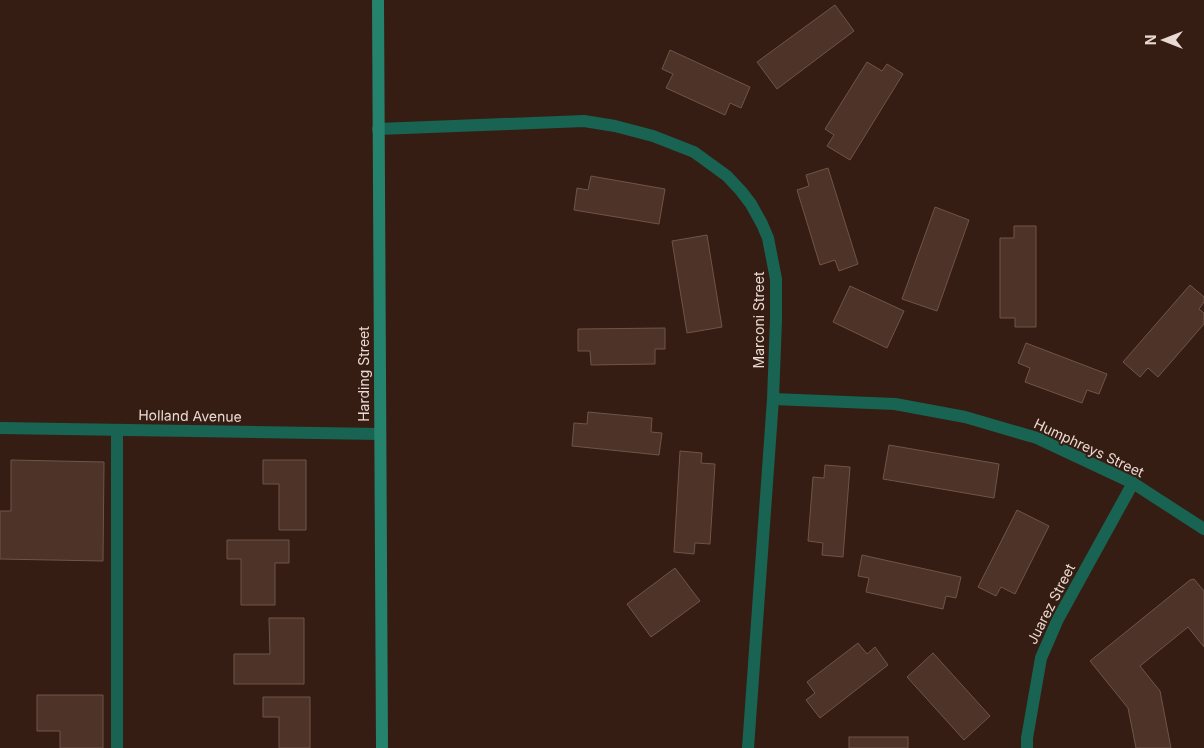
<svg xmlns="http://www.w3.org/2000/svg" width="1204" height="748" font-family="Inter,sans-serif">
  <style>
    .building { fill: #4d3328; stroke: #705448 }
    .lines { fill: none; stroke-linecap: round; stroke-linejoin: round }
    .lane { stroke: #196352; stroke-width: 12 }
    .street { stroke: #196352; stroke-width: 12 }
    .secondary { stroke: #25836d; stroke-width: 12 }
    .labels { text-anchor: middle; stroke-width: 4; stroke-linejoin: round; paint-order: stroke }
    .street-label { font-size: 14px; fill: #ead9d2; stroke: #351d13 }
  </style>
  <rect width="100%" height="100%" fill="#351d13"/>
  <g class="building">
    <polygon points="835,5 854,31 777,89 757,62"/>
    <polygon points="670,50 750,87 741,108 730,103 725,115 666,88 673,74 662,69"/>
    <polygon points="867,62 882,71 887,64 903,74 850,160 827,146 834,135 825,129"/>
    <polygon points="828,168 858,264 839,271 835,260 820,265 797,190 809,186 806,175"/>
    <polygon points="591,176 665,189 659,224 574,210 577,188 588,190"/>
    <polygon points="935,207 969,220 937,311 902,299"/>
    <polygon points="1014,226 1036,226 1036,327 1015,327 1015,318 1000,318 1000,238 1014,238"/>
    <polygon points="707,235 722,327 687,333 672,241"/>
    <polygon points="1190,285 1204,297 1204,302 1199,309 1204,313 1204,324 1158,377 1148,368 1140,377 1123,362"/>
    <polygon points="850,286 904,311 887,348 833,322"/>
    <polygon points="665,328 665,349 655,349 655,364 591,365 590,351 578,351 578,329"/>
    <polygon points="1026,343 1107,374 1099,394 1087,390 1082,403 1025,382 1030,368 1018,363"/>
    <polygon points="588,412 652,418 651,432 662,433 659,455 572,446 574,423 587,424"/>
    <polygon points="889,445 999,464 994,498 883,479"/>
    <polygon points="680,451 702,453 701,463 715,464 710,544 695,543 694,554 674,552"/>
    <polygon points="11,460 104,462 103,561 0,559 0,511 11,511"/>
    <polygon points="263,460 306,460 306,530 279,530 279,484 263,484"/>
    <polygon points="825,465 850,467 843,557 822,555 823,543 808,541 813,477 824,478"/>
    <polygon points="1017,510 1049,526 1015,594 1001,587 996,596 978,587"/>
    <polygon points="227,540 289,540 289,563 275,563 275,605 241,605 241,559 227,559"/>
    <polygon points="862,555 961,577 956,598 946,596 943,609 866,592 869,578 858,576"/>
    <polygon points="675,568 700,601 651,637 627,604"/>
    <polygon points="1194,579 1204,591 1204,647 1188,627 1140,666 1160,691 1171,748 1136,748 1128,708 1090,661 1190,580"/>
    <polygon points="269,618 304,618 304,684 234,684 234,654 270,654"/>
    <polygon points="858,643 867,654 875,647 888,665 820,718 806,700 815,693 807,682"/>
    <polygon points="933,653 990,716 964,740 907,677"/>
    <polygon points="37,695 103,695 103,748 60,748 60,731 37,731"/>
    <polygon points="263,697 310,697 310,748 279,748 279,717 263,717"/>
    <rect x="849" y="737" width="59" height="11"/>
  </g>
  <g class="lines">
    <polyline class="lane" points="117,430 117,748"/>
    <g class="street">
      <polyline points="378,129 584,121 615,126 653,136 694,152 727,176 741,191 751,204 762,224 768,238 776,279 776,320 773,399 748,748"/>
      <polyline points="773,399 895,404 965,417 1037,438 1133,483 1204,529"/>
      <polyline points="0,428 379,434"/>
      <polyline points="1027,748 1027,738 1041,658 1058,619 1133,483"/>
    </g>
    <polyline class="secondary" points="378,0 382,748"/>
  </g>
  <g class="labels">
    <g class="street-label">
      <text transform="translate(759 320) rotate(-90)" y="5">Marconi Street</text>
      <text transform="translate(364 374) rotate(-90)" y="5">Harding Street</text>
      <text transform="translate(190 416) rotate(1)" y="5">Holland Avenue</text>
      <text transform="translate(1089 448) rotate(25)" y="5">Humphreys Street</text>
      <text transform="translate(1051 604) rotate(-63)" y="5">Juarez Street</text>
    </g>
  </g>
  <g transform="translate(1164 40) rotate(270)" stroke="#351d13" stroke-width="4" paint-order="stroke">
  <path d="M0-4L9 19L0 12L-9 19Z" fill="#ead9d2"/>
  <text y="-8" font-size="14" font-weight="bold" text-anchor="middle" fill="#ead9d2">N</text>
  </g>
</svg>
